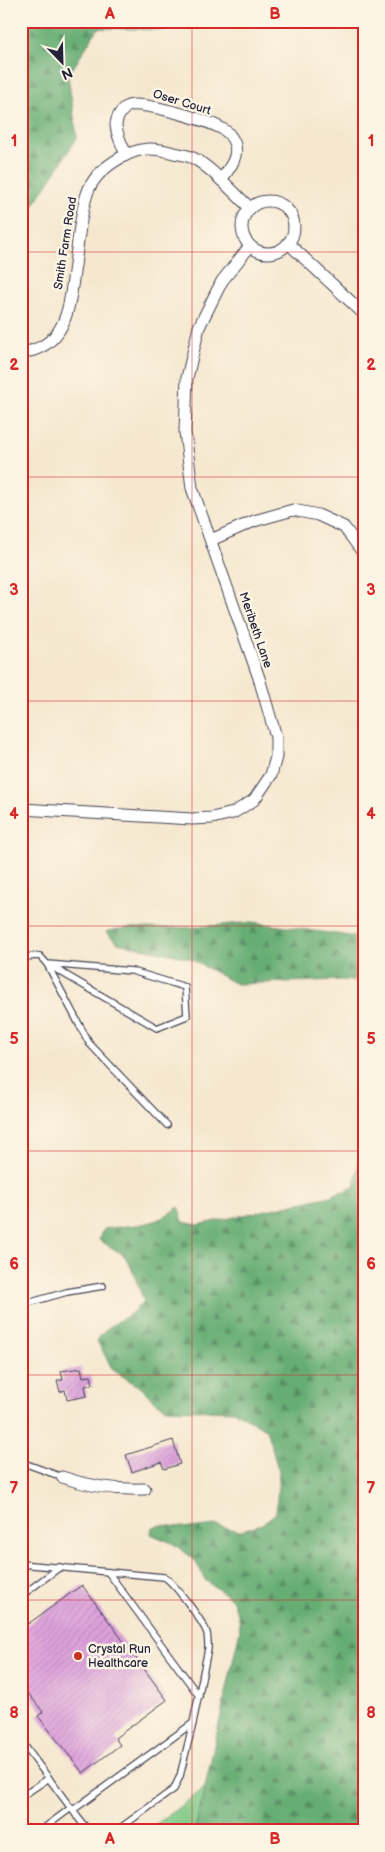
<svg xmlns="http://www.w3.org/2000/svg" width="385" height="1852" font-family="'Balsamiq Sans',sans-serif">
  <style>
    .grass { fill: #7ec986; stroke: #507660 }
    .forest { fill: url(#forest-firs); stroke: #446857 }
    .building { fill: url(#building-hatch) }
    .lines { fill: none; stroke-linecap: round; stroke-linejoin: round }
    .lane-casing { stroke: #424051; stroke-width: 8 }
    .street-casing { stroke: #424051; stroke-width: 13 }
    .lane { stroke: #fff; stroke-width: 5.5 }
    .street { stroke: #fff; stroke-width: 11 }
    .grid { fill: none; stroke: #d62828; stroke-width: 1; stroke-opacity: 0.55 }
    .poi-dot { fill: #c8321e; stroke: #fcf5e5; stroke-width: 2 }
    .labels { text-anchor: middle; stroke-width: 5; stroke-linejoin: round; paint-order: stroke }
    .street-label { font-size: 12px; fill: #22223b; stroke: #fcf5e5 }
    .poi-label { font-size: 12px; fill: #22223b; stroke: #fcf5e5; text-anchor: start }
    .neatline { fill: none; stroke: #d62828; stroke-width: 2 }
    .grid-label { font-size: 16px; text-anchor: middle; font-weight: bold; fill: #d62828 }
  </style>
  <defs>
    <pattern id="forest-firs" width="22" height="20" patternUnits="userSpaceOnUse" patternTransform="scale(1.25)"><rect width="22" height="20" fill="#66ad73"/><path d="M5 1l3.5 6h-7zM16 11l3.5 6h-7z" fill="#548c60"/></pattern>
    <pattern id="building-hatch" width="6" height="6" patternUnits="userSpaceOnUse" patternTransform="scale(1.25)"><rect width="6" height="6" fill="#dda1db"/><path d="M-1 1l2-2M0 6l6-6M5 7l2-2" fill="none" stroke="#bd8abd"/></pattern>
  </defs>
  <rect width="100%" height="100%" fill="#fcf5e5"/>
  <filter id="ink" filterUnits="userSpaceOnUse"><feTurbulence type="fractalNoise" baseFrequency=".02" numOctaves="2"/><feDisplacementMap in="SourceGraphic" scale="10" xChannelSelector="R" yChannelSelector="G"/><feConvolveMatrix kernelMatrix="1 2 1 2 8 2 1 2 1" color-interpolation-filters="sRGB"/></filter>
  <filter id="wash" filterUnits="userSpaceOnUse"><feTurbulence type="fractalNoise" baseFrequency=".0096" numOctaves="4" result="noise"/><feDisplacementMap in="SourceGraphic" scale="20" xChannelSelector="R" yChannelSelector="G"/><feGaussianBlur stdDeviation="1.12" result="paint"/><feColorMatrix in="noise" values="0 0 0 0 0 0 0 0 0 0 0 0 0 0 0 0 0 1.4 0 .05"/><feComposite in="paint" operator="in"/></filter>
  <g filter="url(#wash)">
    <rect width="100%" height="100%" fill="#f6e8d0"/>
    <polygon class="grass" points="205,1788 195,1831 147,1831"/>
    <g class="forest">
      <polygon points="21,21 198,21 163,30 98,28 68,76 77,138 28,214 21,217"/>
      <path d="M251 922 364 938V981L339 980 236 984 189 958 118 943 106 932C127 925 145 929 167 928 195 928 223 925 251 922Z"/>
      <path d="M364 1136V1831H195L240 1630 239 1617 232 1599 205 1580 201 1571 193 1558 172 1543 151 1534 152 1527 162 1525 190 1528 216 1525 239 1531 262 1524 276 1513 279 1472 266 1429 234 1411 168 1409 153 1400 143 1389 113 1370 97 1341C105 1327 116 1323 129 1315 135 1311 139 1305 144 1301L131 1267 124 1255 99 1240 104 1229C120 1226 140 1226 155 1221 163 1218 171 1212 179 1207L183 1222 198 1225 327 1197 354 1187Z"/>
    </g>
    <g id="blocks">
      <g class="building">
        <polygon points="81,1368 83,1377 91,1376 93,1384 85,1386 87,1396 67,1400 65,1390 60,1392 57,1380 63,1380 61,1371"/>
        <polygon points="173,1440 180,1464 164,1469 161,1462 132,1472 126,1455"/>
        <polygon points="82,1585 167,1700 115,1738 120,1745 83,1773 38,1716 43,1712 21,1684 21,1629"/>
      </g>
    </g>
  </g>
  <g filter="url(#ink)">
    <use href="#blocks" fill-opacity="0" stroke="#424051" stroke-width="1"/>
    <g class="lines">
      <defs>
        <g id="lane">
          <polyline points="21,957 40,956 47,964 89,1043 167,1125"/>
          <polygon points="47,964 132,971 185,987 187,1016 157,1028"/>
          <polyline points="21,1305 67,1292 103,1286"/>
          <polyline points="21,1462 62,1477"/>
          <path d="M21 1564 164 1577C174 1582 203 1622 207 1633 208 1638 208 1643 208 1649L193 1723 73 1810"/>
          <polyline points="108,1572 199,1696"/>
          <polyline points="21,1596 60,1567"/>
          <polyline points="21,1741 88,1831"/>
          <polyline points="21,1797 49,1778"/>
          <polyline points="40,1831 71,1808"/>
          <polyline points="76,1831 84,1825"/>
          <polyline points="116,1831 174,1789 180,1776 193,1723"/>
        </g>
        <g id="street">
          <path d="M126 155C123 146 116 134 116 125 116 118 122 109 128 106 141 100 211 121 224 130 228 132 232 138 234 142 240 156 229 169 221 180"/>
          <circle cx="268" cy="227" r="26"/>
          <polyline points="288,243 364,314"/>
          <path d="M21 353C66 347 69 309 74 272 78 246 79 219 87 194 92 178 106 166 120 158 140 147 152 147 174 153 180 154 187 155 193 158 210 166 235 194 250 208"/>
          <polyline points="211,540 254,521 293,510 318,515 344,527 364,554"/>
          <polyline points="21,809 192,819 212,818 233,813 254,800 271,775 276,757 276,737 259,678 192,488 185,432 187,378 199,327 222,281 250,246"/>
          <path d="M62 1477C90 1487 116 1490 145 1489"/>
        </g>
      </defs>
      <use href="#lane" class="lane-casing"/>
      <use href="#street" class="street-casing"/>
      <use href="#lane" class="lane"/>
      <use href="#street" class="street"/>
    </g>
  </g>
  <path class="grid" d="M192 21V1831M21 252H364M21 477H364M21 701H364M21 926H364M21 1151H364M21 1375H364M21 1600H364"/>
  <circle class="poi-dot" cx="78" cy="1656" r="5"/>
  <g class="labels">
    <g class="street-label">
      <text transform="translate(182 102) rotate(17)" y="4">Oser Court</text>
      <text transform="translate(65 243) rotate(-81)" y="4">Smith Farm Road</text>
      <text transform="translate(256 630) rotate(71)" y="4">Meribeth Lane</text>
    </g>
    <g class="poi-label">
      <text x="88" y="1653">Crystal Run<tspan x="88" dy="14">Healthcare</tspan></text>
    </g>
  </g>
  <rect width="385" height="1852" fill="none" stroke="#fcf5e5" stroke-width="55"/>
  <g transform="translate(62 62) rotate(157)" stroke="#fcf5e5" stroke-width="4" paint-order="stroke">
  <path d="M0-4L9 19L0 12L-9 19Z" fill="#22223b"/>
  <text y="-8" font-size="14" font-weight="bold" text-anchor="middle" fill="#22223b">N</text>
  </g>
  <rect x="28" y="28" width="330" height="1796" class="neatline"/>
  <g class="grid-label">
    <text x="110" y="19">A</text>
    <text x="275" y="19">B</text>
    <text x="14" y="146">1</text>
    <text x="371" y="146">1</text>
    <text x="14" y="370">2</text>
    <text x="371" y="370">2</text>
    <text x="14" y="595">3</text>
    <text x="371" y="595">3</text>
    <text x="14" y="819">4</text>
    <text x="371" y="819">4</text>
    <text x="14" y="1044">5</text>
    <text x="371" y="1044">5</text>
    <text x="14" y="1269">6</text>
    <text x="371" y="1269">6</text>
    <text x="14" y="1493">7</text>
    <text x="371" y="1493">7</text>
    <text x="14" y="1718">8</text>
    <text x="371" y="1718">8</text>
    <text x="110" y="1844">A</text>
    <text x="275" y="1844">B</text>
  </g>
</svg>
